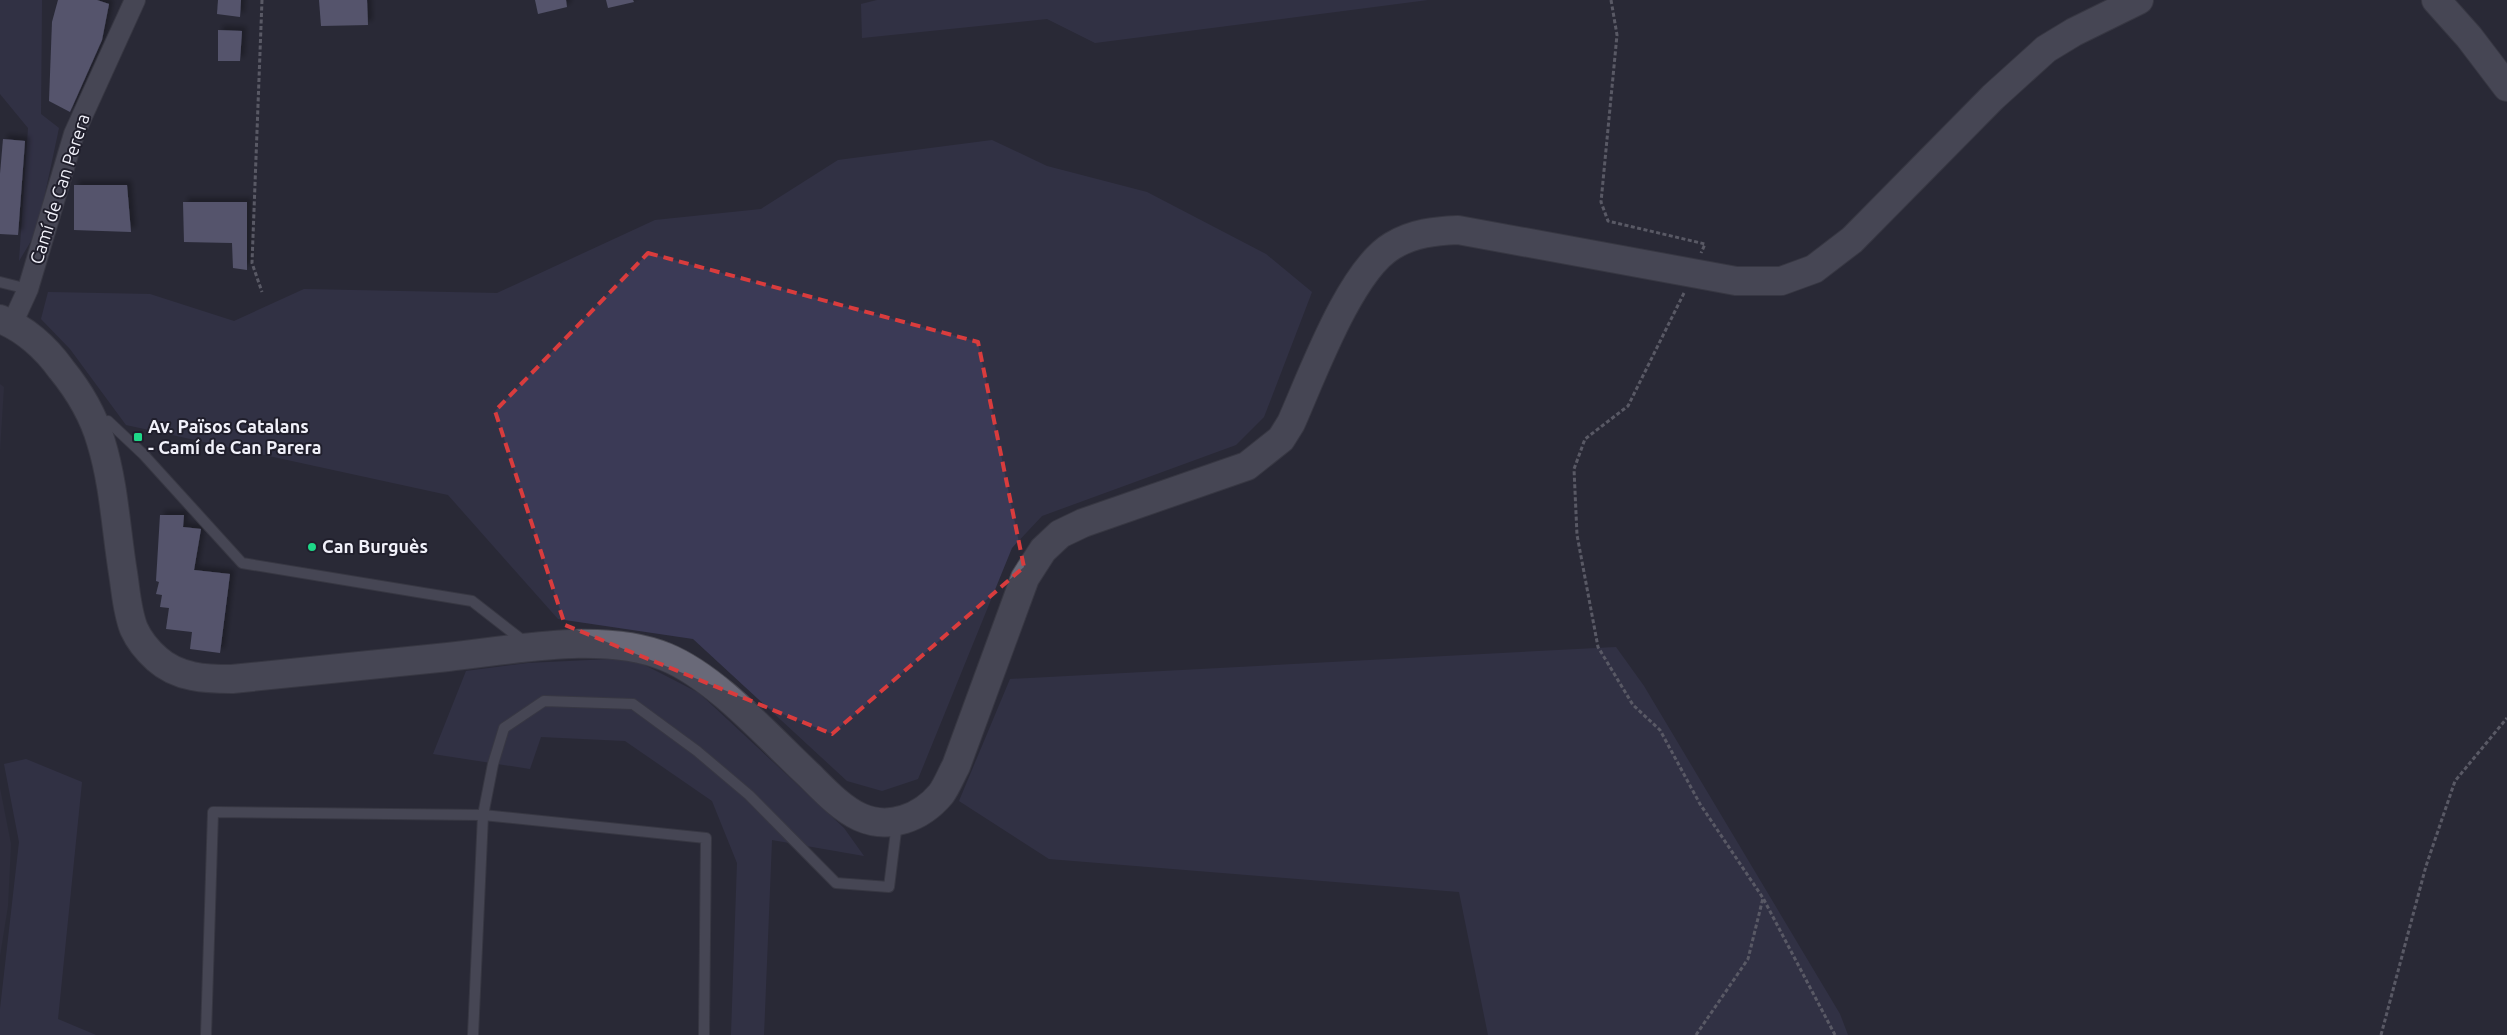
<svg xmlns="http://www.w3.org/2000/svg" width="2507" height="1035" font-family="Ubuntu,sans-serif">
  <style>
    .built { fill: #333245 }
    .green { fill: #3b3a56 }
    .building { fill: #8988ad; filter: url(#shadow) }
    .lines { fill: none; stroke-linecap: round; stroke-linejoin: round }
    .lane-casing { stroke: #484852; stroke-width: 12 }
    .street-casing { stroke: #484852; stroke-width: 22 }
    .secondary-casing { stroke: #484852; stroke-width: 30 }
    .path { stroke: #93939e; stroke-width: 3; stroke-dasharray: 4 2.5; stroke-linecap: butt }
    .lane { stroke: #696978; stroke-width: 10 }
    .street { stroke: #696978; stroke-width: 20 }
    .secondary { stroke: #696978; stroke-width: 28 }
    .marked { fill: none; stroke: #d93c3d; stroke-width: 4; stroke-dasharray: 10 6; stroke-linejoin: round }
    .poi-dot { fill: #1ed888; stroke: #201f2c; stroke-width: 2 }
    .labels { text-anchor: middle; stroke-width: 4; stroke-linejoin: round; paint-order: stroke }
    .street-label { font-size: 18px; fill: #f1f1fa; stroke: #201f2c }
    .poi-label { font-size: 18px; font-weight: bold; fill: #f1f1fa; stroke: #201f2c; text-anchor: start }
  </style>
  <defs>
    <filter id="shadow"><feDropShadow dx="4.5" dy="-4.5" stdDeviation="2.5" flood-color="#0009"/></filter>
  </defs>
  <rect width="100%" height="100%" fill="#292936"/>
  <g class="built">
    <polygon points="0,384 4,387 0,451"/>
    <polygon points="0,788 11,844 8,906 0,956"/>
  </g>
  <g class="green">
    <polygon points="0,0 42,0 41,114 59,128 37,231 19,261 28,128 0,94"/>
    <polygon points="877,0 1428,0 1095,43 1047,19 862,38 861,4"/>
    <polygon points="992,140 1047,166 1147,192 1266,254 1312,292 1264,417 1236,445 1042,516 1012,548 918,779 882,791 847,781 693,639 558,619 448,495 126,425 70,349 41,319 48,292 150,294 234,321 304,289 497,293 655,220 761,209 838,160"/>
    <polygon points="1616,647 1644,686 1840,1014 1848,1035 1488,1035 1459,892 1049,859 959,801 1010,679"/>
    <polygon points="631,658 699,693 844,828 864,856 772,840 764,1035 731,1035 737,863 712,801 625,741 541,737 530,769 433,754 466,671 528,663"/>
    <polygon points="26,759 82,782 58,1019 96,1035 0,1035 0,1009 19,842 4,764"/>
  </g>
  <g class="building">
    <polygon points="58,0 97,0 109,4 102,40 70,112 49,101 52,22"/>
    <polygon points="218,0 241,0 240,17 217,14"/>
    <polygon points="319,0 367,0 368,25 321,26"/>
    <polygon points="535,0 566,0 567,7 538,14"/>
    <polygon points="606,0 633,0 634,2 608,8"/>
    <polygon points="218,30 242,31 240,61 218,61"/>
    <polygon points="3,139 25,141 18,235 0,234 0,174"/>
    <polygon points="74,185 127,185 131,232 74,230"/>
    <polygon points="183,202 247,202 247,270 233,268 232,243 184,242"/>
    <polygon points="160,515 184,515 183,527 201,529 194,570 230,574 220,653 190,649 192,632 166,629 169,608 160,607 162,595 156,594 159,582 156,581"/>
  </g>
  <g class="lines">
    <defs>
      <g id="lane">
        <polyline points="0,282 28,289"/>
        <polyline points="97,424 108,421 143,454 242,563 472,601 526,643"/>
        <polyline points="206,1035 213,812 483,815 706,838 704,1035"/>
        <polyline points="473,1035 483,815 493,764 504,728 544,701 633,704 697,751 749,795 836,883 889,887 897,823"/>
      </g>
      <polyline id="street" points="12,324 28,289 74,134 135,0"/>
      <g id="secondary">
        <polyline points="2436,0 2469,37 2507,87"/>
        <path d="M0 319C24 328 46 348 61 369 79 391 93 414 101 442 114 484 116 530 123 573 126 592 127 612 134 629 139 640 148 651 157 659 178 678 206 679 232 679 304 672 376 664 448 657 514 650 603 631 666 657 717 678 769 738 810 776 825 791 841 808 860 817 889 830 921 818 941 794 947 786 951 775 956 766L1025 578 1043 550 1060 534 1083 523 1247 466 1281 439 1291 423C1312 376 1350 271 1392 246 1413 233 1435 231 1458 230L1736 281H1781L1814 269 1852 240 1993 97 2046 49 2074 32 2139 0"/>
      </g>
    </defs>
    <use href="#lane" class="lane-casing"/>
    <use href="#street" class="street-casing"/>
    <use href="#secondary" class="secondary-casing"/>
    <g class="path">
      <polyline points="262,0 252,263 262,292"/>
      <polyline points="1611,0 1617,35 1601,202 1608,221 1705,244 1701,253"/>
      <polyline points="1684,293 1628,406 1585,439 1574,469 1577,535 1598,647 1633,705 1660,730 1700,804 1763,898 1835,1035"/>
      <polyline points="1696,1035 1748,959 1763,898"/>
      <polyline points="2381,1035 2426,866 2455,781 2507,718"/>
    </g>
    <use href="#lane" class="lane"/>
    <use href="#street" class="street"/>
    <use href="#secondary" class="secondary"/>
  </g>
  <path d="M0 0H2507V1035H0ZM648 253 978 342 1024 567 832 734 565 625 495 411Z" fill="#292936" fill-opacity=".55" fill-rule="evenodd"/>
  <path class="marked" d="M648 253 978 342 1024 567 832 734 565 625 495 411Z"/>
  <g class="poi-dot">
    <rect x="133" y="432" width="10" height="10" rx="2.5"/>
    <circle cx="312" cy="547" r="5"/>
  </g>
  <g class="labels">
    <g class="street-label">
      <text transform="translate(60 189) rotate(-72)" y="6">Camí de Can Perera</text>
    </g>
    <g class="poi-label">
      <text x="148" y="433">Av. Països Catalans<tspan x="148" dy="21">- Camí de Can Parera</tspan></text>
      <text x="322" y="553">Can Burguès</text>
    </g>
  </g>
</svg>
